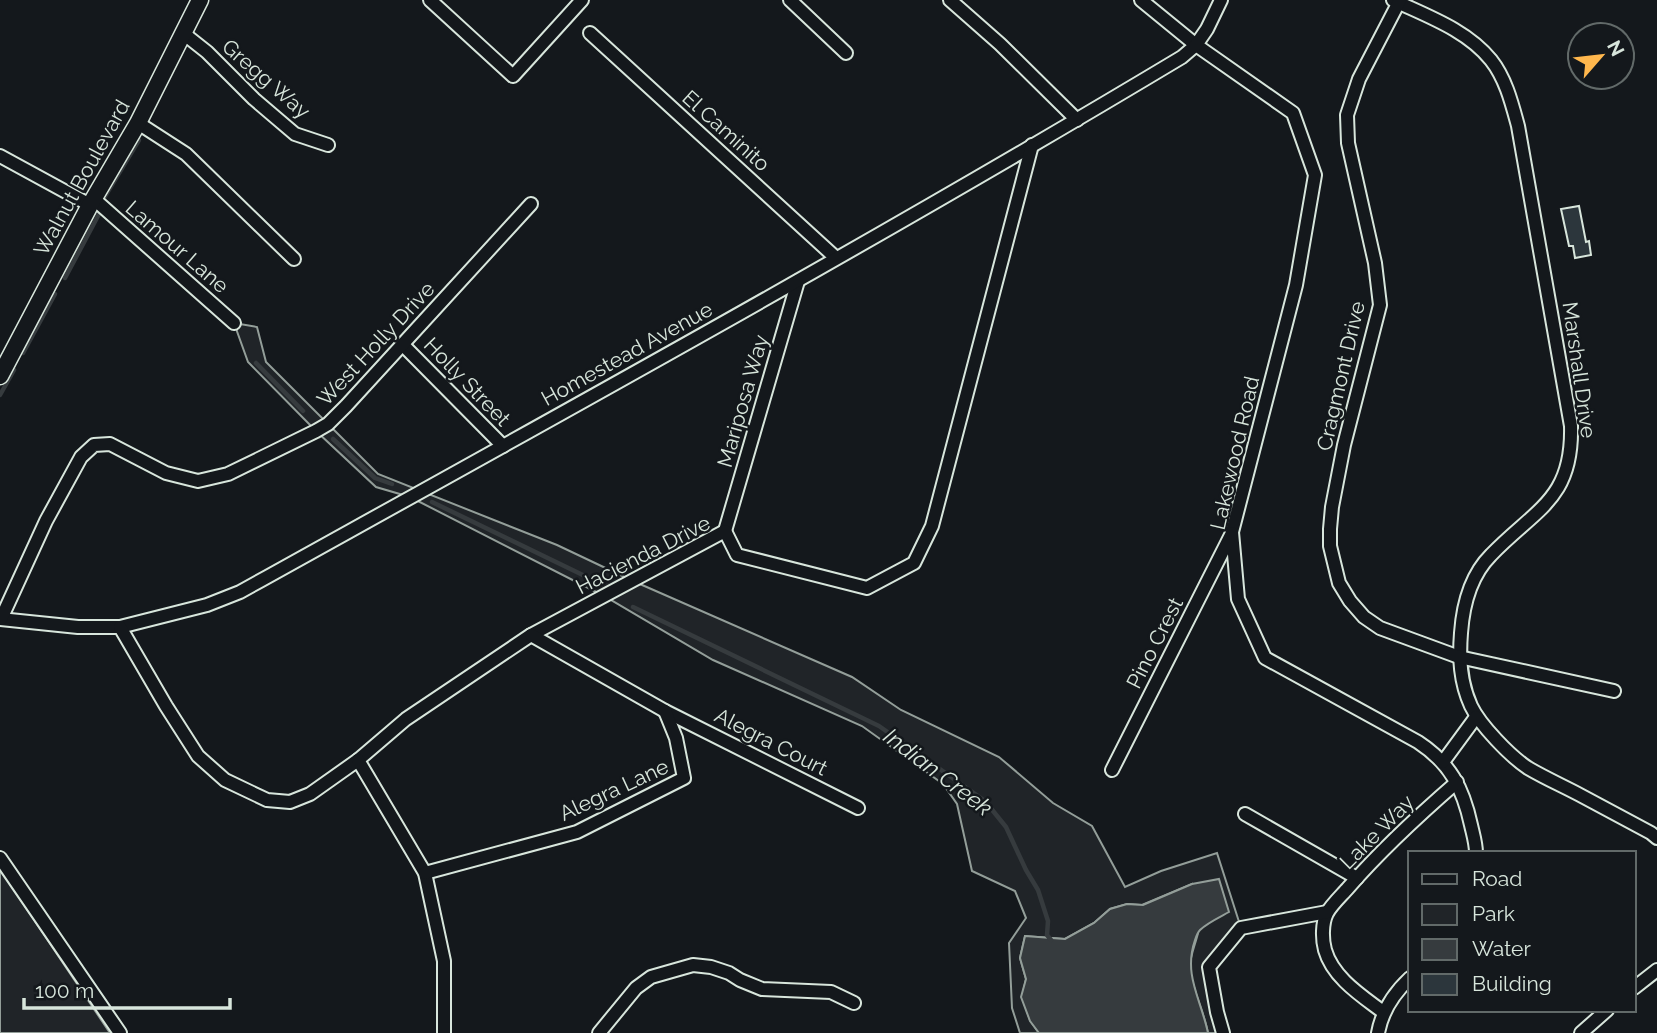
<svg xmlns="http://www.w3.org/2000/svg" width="1657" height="1033" font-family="Raleway,sans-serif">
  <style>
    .green { fill: #202428; stroke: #939e99; stroke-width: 2 }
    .water { fill: #363b3e; stroke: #939e99; stroke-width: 2 }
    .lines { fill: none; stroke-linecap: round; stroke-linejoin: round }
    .stream { stroke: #363b3e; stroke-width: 4.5 }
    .building { fill: #2c363c; stroke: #d8e6dc; stroke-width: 2 }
    .minor-casing { stroke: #d8e6dc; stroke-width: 16 }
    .tertiary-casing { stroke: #d8e6dc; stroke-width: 19 }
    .minor { stroke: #14181c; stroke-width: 12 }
    .tertiary { stroke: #14181c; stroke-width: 16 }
    .labels { text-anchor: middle; stroke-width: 5; stroke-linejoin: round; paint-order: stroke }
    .street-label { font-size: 21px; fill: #d8e6dc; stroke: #14181c }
    .water-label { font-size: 23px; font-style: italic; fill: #d8e6dc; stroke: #14181c }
  </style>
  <rect width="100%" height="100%" fill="#14181c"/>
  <g class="green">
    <path d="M234 323 257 327 266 362 378 474 557 545 633 581 852 677 901 710 999 757 1053 803 1092 826 1125 887 1161 871 1217 853 1241 928 1209 967 1223 1033H1208C1204 1012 1193 991 1190 970 1189 957 1195 946 1198 933 1200 921 1194 898 1192 884L1142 905 1127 904 1110 909 1094 923 1065 939 1025 936 1020 958 1026 979 1022 997 1030 1020 1039 1033H1020L1012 1008 1009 943 1026 918 1015 891 972 871 957 804 943 784 862 726 713 660 604 596 410 497 376 487 316 431 248 362Z"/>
    <polygon points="0,869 110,1033 0,1033"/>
  </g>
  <path class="water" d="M1219 879 1229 912C1220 917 1207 923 1200 930 1198 932 1196 937 1195 940 1183 975 1201 999 1208 1033H1039L1030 1021 1021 997 1026 979 1020 958 1025 936 1065 939 1094 923 1110 909 1127 904 1143 905 1192 884Z"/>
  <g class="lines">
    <g class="stream">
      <polyline points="104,198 139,140"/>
      <polyline points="65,278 99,214"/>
      <polyline points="23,353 55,294"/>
      <polyline points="256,363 303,411"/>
      <polyline points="0,395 14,370"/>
      <polyline points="333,439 375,478 392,484"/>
      <polyline points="432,502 589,578"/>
      <polyline points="633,607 879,726 985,801 1006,827 1026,870 1038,890 1048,921 1047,935 1051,940"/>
    </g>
  </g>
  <polygon class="building" points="1579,206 1586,242 1589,241 1591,255 1575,258 1573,246 1569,246 1561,209"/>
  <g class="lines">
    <defs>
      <g id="minor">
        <polyline points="430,0 513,76 582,0"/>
        <polyline points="790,0 846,53"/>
        <polyline points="950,0 1000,44 1077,120"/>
        <path d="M1141 0 1196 45 1293 113 1315 175 1296 285 1232 532 1238 599 1265 658 1418 742C1450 763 1463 788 1471 825 1473 834 1476 843 1476 853"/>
        <path d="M1393 0C1427 16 1467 30 1491 60 1506 79 1512 104 1518 126L1571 426C1573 500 1535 509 1491 555 1471 575 1463 605 1461 633 1459 658 1460 682 1471 706 1480 725 1510 756 1528 768 1545 778 1563 786 1580 795 1604 808 1627 820 1651 833L1657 838"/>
        <polyline points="1400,0 1359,79 1347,115 1348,143 1375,263 1380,305 1344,445 1332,507 1330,529 1330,546 1339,583 1350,601 1364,617 1380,628 1459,657 1614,691"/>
        <polyline points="183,33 207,52 254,99 295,134 328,145"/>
        <polyline points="590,33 836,258"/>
        <polyline points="138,123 186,154 294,259"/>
        <polyline points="0,156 90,205"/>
        <polyline points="94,199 234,323"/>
        <polyline points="403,345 503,446"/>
        <polyline points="725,531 798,281"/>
        <path d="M0 619 78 627H120L207 605 240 592C555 417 872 243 1182 57L1196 45 1207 29 1221 0"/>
        <polyline points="1,619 46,521 81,457 94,445 110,444 166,473 198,481 228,474 316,431 328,424 346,406 531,204"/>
        <polyline points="120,627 166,706 198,756 225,780 267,800 290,802 310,794 358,760 406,719 531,635 725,531 737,555 867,588 914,563 932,526 1032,145"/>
        <polyline points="531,635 665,711 858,808"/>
        <polyline points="358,760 425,873 444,961 444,1033"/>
        <polyline points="1443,762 1476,717"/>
        <polyline points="1112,770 1232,533"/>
        <polyline points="1245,814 1357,878"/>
        <polyline points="0,858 120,1033"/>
        <polyline points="425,873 577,832 684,778 676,738 665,711"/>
        <polyline points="1634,988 1657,970"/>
        <path d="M1383 1012C1362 996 1333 978 1325 950 1322 939 1322 923 1327 913 1332 904 1342 895 1348 888 1381 850 1419 815 1457 782"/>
        <polyline points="599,1033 636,988 651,977 693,965 711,967 729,973 740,980 762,989 831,992 854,1003"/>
        <polyline points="1223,1033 1217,1012 1209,967 1241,928 1327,912"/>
        <path d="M1378 1033C1382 1011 1394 993 1410 978"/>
        <polyline points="1581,1033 1607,1010"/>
      </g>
      <polyline id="tertiary" points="0,376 90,205 138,123 200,0"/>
    </defs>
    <use href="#minor" class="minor-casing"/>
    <use href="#tertiary" class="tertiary-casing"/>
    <use href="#minor" class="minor"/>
    <use href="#tertiary" class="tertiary"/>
  </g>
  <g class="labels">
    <g class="street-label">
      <text transform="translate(266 79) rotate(41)" y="7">Gregg Way</text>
      <text transform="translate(726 131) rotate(42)" y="7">El Caminito</text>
      <text transform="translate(82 178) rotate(-61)" y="7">Walnut Boulevard</text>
      <text transform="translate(177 247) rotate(41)" y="7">Lamour Lane</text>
      <text transform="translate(376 344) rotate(-47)" y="7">West Holly Drive</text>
      <text transform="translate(627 354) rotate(-29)" y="7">Homestead Avenue</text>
      <text transform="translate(1579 370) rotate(82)" y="7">Marshall Drive</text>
      <text transform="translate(1341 376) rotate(-77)" y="7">Cragmont Drive</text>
      <text transform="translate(467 382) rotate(46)" y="7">Holly Street</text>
      <text transform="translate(743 401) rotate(-74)" y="7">Mariposa Way</text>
      <text transform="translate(1235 453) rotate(-77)" y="7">Lakewood Road</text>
      <text transform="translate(643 555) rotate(-27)" y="7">Hacienda Drive</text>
      <text transform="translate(1155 643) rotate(-63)" y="7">Pino Crest</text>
      <text transform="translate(771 742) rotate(27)" y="7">Alegra Court</text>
      <text transform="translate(614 790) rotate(-25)" y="7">Alegra Lane</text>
      <text transform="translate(1377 832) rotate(-45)" y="7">Lake Way</text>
    </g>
    <g class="water-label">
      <text transform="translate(938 772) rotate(37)" y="8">Indian Creek</text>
    </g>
  </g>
  <rect x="1408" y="851" width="228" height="161" fill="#14181c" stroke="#626a69" stroke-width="2"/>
  <rect x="1422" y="874" width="35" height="10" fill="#14181c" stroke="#626a69" stroke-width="2"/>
  <text x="1472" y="886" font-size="21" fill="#d8e6dc">Road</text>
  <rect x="1422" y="904" width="35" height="21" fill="#202428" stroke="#626a69" stroke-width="2"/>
  <text x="1472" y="921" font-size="21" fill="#d8e6dc">Park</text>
  <rect x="1422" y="939" width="35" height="21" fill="#363b3e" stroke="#626a69" stroke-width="2"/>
  <text x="1472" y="956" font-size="21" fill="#d8e6dc">Water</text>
  <rect x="1422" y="974" width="35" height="21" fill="#2c363c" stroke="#626a69" stroke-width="2"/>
  <text x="1472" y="991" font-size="21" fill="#d8e6dc">Building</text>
  <g transform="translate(1601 56) rotate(62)"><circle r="33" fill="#14181c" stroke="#626a69" stroke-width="2"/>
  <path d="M0-5L12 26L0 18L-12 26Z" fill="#ffb74d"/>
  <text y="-10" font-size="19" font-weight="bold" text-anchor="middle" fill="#d8e6dc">N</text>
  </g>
  <path d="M24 998v10h206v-10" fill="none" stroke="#d8e6dc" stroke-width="3.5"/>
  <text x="35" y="998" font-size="21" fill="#d8e6dc" stroke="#14181c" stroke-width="5" paint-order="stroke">100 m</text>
</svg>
